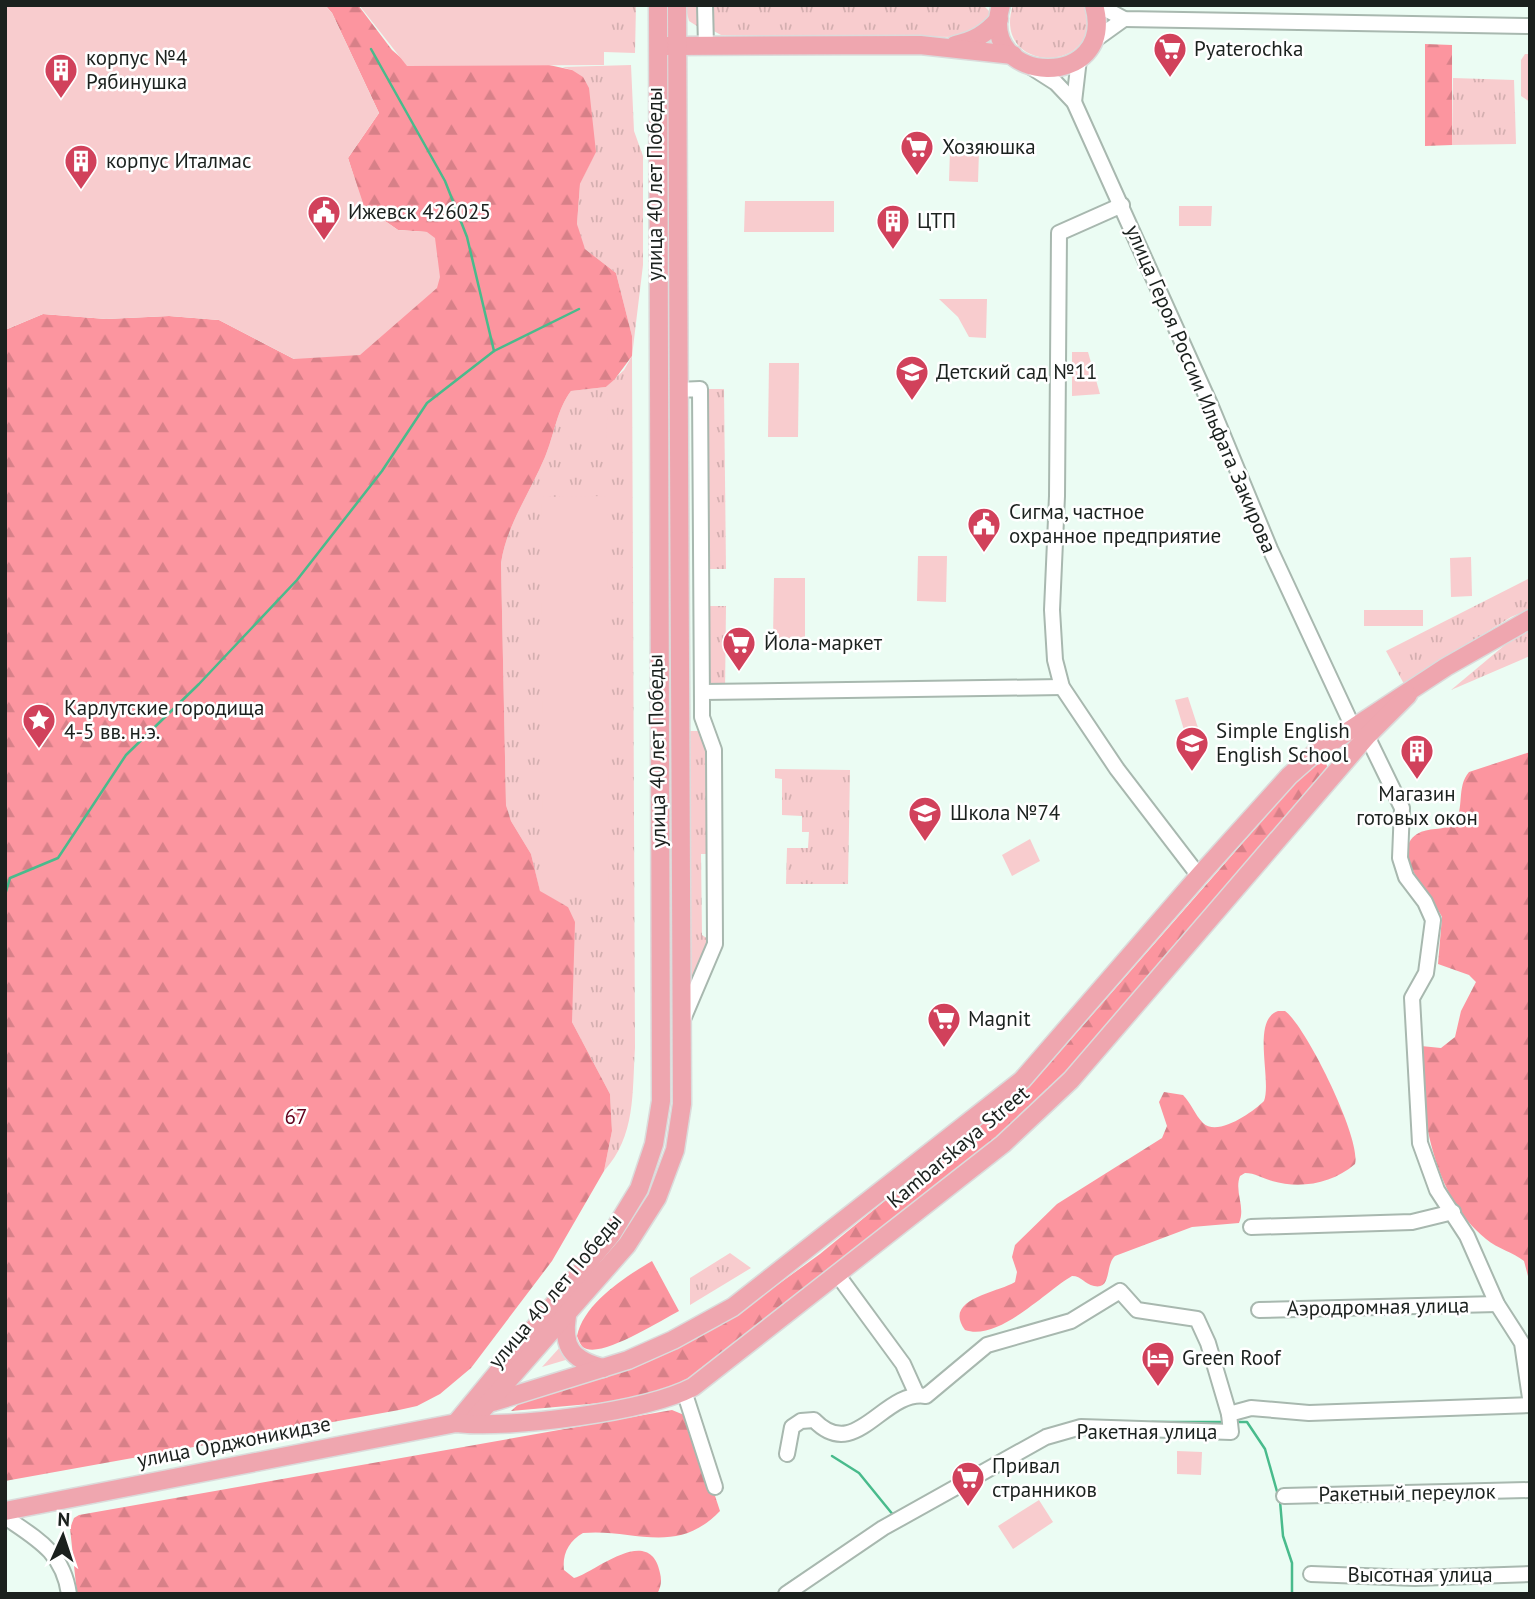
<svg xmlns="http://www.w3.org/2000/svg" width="1535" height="1599" font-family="'PT Sans',sans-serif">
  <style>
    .grass { fill: url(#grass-tufts) }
    .forest { fill: url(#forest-firs) }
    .park { fill: #f8ccce }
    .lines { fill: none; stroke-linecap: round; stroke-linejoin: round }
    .stream { stroke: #49bb8c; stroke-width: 2.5 }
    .minor-casing { stroke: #a8b8af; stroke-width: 18 }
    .major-casing { stroke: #dbdbdb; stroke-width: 21 }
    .minor { stroke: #fff; stroke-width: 14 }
    .major { stroke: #efa6af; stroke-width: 18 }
    .labels { text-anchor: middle; stroke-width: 5; stroke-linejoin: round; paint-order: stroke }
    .poi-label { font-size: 21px; fill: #1b211e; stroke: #fff; text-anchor: start }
    .street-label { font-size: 21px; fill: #1b211e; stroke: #fff }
    .park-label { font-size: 21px; fill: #61021d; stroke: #fff }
  </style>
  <defs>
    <pattern id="grass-tufts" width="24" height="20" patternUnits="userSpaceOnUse" patternTransform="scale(1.75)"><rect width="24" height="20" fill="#f8ccce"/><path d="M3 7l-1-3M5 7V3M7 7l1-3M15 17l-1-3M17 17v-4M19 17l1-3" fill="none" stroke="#d4afb0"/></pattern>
    <pattern id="forest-firs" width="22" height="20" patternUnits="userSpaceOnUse" patternTransform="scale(1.75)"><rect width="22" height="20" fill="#fc959f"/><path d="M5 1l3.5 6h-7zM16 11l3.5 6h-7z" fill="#d78088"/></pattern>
  </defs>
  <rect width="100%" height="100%" fill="#ebfcf3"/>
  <g class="grass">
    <polygon points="604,5 636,5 635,53 604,52"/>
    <polygon points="685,5 700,5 700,28 689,21"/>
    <polygon points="710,5 983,5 990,12 988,21 959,37 721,35 710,29"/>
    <path d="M1013 5H1085C1107 76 990 75 1013 5Z"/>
    <path d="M631 65 634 131 643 156V265L632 356 635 1048C632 1093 636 1136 604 1171L612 1131 610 1094 572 1022 568 907 540 892 531 854 511 821 506 805 501 563C507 524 530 493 545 457 554 436 557 409 571 391L606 387 624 370 632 356V336L616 273 585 249 579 237 577 224 580 184 591 161 572 70 562 67Z"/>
    <polygon points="1453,78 1514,80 1516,144 1452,145"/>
    <polygon points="700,389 724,389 726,569 702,569"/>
    <polygon points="1530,578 1530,609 1511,617 1404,684 1386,651"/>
    <polygon points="702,606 726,606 725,692 702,692"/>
    <polygon points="1530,630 1530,656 1451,690 1512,639"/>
    <polygon points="688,731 701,731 705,742 708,854 701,854 702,935 708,939 690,985"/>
    <polygon points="775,769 850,770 848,884 786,884 787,848 808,848 809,832 802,832 802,816 782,815 782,779 775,778"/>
    <polygon points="730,1253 751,1268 690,1305 690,1278"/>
    <polygon points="561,1346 569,1359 542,1367"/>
  </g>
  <g class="forest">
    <path d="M325 5H358L392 50 407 63 549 65 572 70 583 77 589 88 596 152 580 184 577 224 585 249 616 273 632 336V356L615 379 606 387 571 391C557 409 554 436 545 457 530 493 507 524 501 563L506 805 511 821 531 854 540 891 568 907 575 922 572 1022 610 1094 612 1131 604 1171 552 1261 471 1368 440 1394 417 1406 399 1410 5 1481V330L43 314 106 319 169 316 219 320 294 359 427 232 398 230 363 206 348 158 379 113 332 13Z"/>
    <polygon points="1425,44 1452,45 1452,145 1425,146"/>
    <path d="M1530 752V1319L1529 1280 1524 1261C1513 1252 1498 1249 1486 1239 1431 1193 1426 1121 1415 1055L1421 1046 1441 1048 1455 1037 1461 1011 1476 982 1469 975 1438 964 1442 917C1434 900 1388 852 1417 834 1428 827 1443 831 1454 824 1465 809 1456 787 1469 772Z"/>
    <polygon points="1320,759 1325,760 1328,769 1057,1083 1028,1112 701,1371 664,1393 623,1401 511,1411 522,1401 601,1378 680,1346 736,1315 820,1254 1043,1071 1311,765"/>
    <path d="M1278 1011H1285C1306 1026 1362 1140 1355 1164 1332 1184 1300 1189 1272 1181 1262 1178 1255 1173 1245 1173L1240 1176C1234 1192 1246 1207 1239 1223L1192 1227 1115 1256C1105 1265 1112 1290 1094 1286 1084 1284 1082 1276 1072 1276 1046 1291 998 1342 965 1330 942 1299 997 1293 1015 1282L1017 1272 1012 1257 1015 1245 1057 1204 1162 1138 1167 1126 1159 1102 1164 1092 1183 1095C1191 1103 1195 1115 1203 1123 1218 1137 1253 1112 1264 1101 1272 1080 1251 1020 1278 1011Z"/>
    <path d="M652 1261 679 1311C660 1321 606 1355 587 1349 581 1348 579 1341 577 1336 584 1303 625 1277 652 1261Z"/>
    <path d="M672 1410 689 1417 720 1511C676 1557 632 1528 583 1533 569 1541 562 1554 564 1570L574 1578C593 1574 650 1522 660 1573 662 1581 661 1587 657 1594H77L70 1528 74 1518 79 1515Z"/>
  </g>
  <g class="park">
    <polygon points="5,5 325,5 332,13 379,113 348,158 364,206 398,230 427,232 435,238 440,277 437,288 360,355 294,359 219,320 169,316 106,319 43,314 5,330"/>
    <polygon points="359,5 604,5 604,65 407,66"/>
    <polygon points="1525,54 1530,54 1530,102 1521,96 1521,60"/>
    <polygon points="950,149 979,150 978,182 949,181"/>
    <polygon points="745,201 834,201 834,232 744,232"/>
    <polygon points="1179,206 1212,206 1211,226 1179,226"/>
    <polygon points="939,299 987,299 986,338 969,337 958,317"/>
    <polygon points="1072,352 1088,352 1100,394 1072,396"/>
    <polygon points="769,363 799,363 798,437 768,437"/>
    <polygon points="590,398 608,403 606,439 567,439"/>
    <polygon points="607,496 609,889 543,889 541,497"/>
    <polygon points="918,556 947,556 946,602 917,601"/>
    <polygon points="1471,557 1472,596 1451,597 1450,558"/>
    <polygon points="774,578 805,578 805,638 773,638"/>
    <rect x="1364" y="610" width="59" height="16"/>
    <polygon points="1188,697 1201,737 1187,740 1175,700"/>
    <rect x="793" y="786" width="44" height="23"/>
    <polygon points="1030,839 1040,861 1012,876 1002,855"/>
    <polygon points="1177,1451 1202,1452 1201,1475 1177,1474"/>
    <polygon points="1039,1500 1053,1522 1013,1549 998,1526"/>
  </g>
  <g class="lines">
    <g class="stream">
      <polyline points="371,49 445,181 467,237 494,351"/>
      <polyline points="5,895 10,878 58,858 126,755 199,684 297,580 382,471 427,403 494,351 579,309"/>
      <polyline points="1152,1422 1225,1422"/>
      <polyline points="1237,1422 1247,1422 1265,1449 1278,1495"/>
      <polyline points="832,1456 859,1473 894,1516"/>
      <polyline points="1280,1501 1283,1536 1292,1563 1292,1594"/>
      <polyline points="786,1585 836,1552"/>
    </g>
    <defs>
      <g id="minor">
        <polyline points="705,5 706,46"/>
        <polyline points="1098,5 1124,19 1530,26"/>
        <polyline points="1092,42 1124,19"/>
        <polyline points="1031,67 1056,83 1074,102 1210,404 1270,549 1357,736"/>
        <polyline points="1074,102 1079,59"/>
        <polyline points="1122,205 1059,233 1057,496 1052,610 1055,660 1062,687 1117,769 1199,876"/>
        <polyline points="678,390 700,389 702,703 702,717 714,750 715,944 684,1017"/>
        <polyline points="702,692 1062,687"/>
        <polyline points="1367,736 1402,808 1400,858 1406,877 1425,902 1433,920 1426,973 1412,998 1420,1143 1437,1190 1467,1236 1497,1304 1522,1343 1530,1398"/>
        <polyline points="1251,1227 1412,1222 1453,1212"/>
        <polyline points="837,1274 903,1364 917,1395"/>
        <polyline points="1259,1310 1497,1304"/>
        <polyline points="684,1391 715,1487"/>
        <path d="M787 1454 792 1427 801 1421 814 1420C856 1464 883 1389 926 1396L987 1345 1071 1321 1120 1291 1137 1310 1197 1319 1208 1343 1229 1414"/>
        <polyline points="1284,1496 1530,1490"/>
        <path d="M5 1517C37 1539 63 1552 69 1594"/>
        <polyline points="1311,1574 1415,1578 1530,1574"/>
        <polyline points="786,1594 883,1528 1046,1437 1081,1427 1231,1432 1229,1414 1251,1408 1309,1413 1530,1405"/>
      </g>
      <g id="major">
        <path d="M1001 5C976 87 1118 91 1094 5"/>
        <path d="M955 45C974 41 986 34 999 19"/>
        <polyline points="666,46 920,45 1013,55"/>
        <path d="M567 1316C562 1347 572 1360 603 1368"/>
        <polyline points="493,1402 628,1360 673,1340 733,1307 1022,1080 1199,876 1289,776 1315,753 1446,667 1530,619"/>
        <polyline points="456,1423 611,1235 639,1189 654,1144 661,1101 658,5"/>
        <polyline points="470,1424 627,1245 657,1198 675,1150 682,1104 677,5"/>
        <path d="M5 1511 456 1423C510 1429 645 1412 693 1387L1003 1144 1071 1080 1367 736 1408 695"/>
      </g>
    </defs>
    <use href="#minor" class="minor-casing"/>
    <use href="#major" class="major-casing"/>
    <use href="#minor" class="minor"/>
    <use href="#major" class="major"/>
  </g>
  <defs>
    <symbol id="supermarket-pin" viewBox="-11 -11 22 30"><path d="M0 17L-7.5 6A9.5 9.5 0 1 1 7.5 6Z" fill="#d1415b" stroke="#fff"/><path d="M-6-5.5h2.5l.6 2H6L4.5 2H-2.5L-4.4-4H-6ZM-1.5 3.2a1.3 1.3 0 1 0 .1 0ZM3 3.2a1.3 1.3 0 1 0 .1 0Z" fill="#fff"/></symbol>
    <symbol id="building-pin" viewBox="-11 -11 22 30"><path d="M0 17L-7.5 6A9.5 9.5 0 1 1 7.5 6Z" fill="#d1415b" stroke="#fff"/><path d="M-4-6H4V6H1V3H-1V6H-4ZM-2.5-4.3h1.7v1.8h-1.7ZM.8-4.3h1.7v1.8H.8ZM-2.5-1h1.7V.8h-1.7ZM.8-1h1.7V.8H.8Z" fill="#fff"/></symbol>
    <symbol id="civic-pin" viewBox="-11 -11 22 30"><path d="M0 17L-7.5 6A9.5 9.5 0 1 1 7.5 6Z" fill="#d1415b" stroke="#fff"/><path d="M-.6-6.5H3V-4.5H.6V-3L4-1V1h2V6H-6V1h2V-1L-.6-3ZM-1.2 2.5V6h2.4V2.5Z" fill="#fff"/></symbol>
    <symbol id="school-pin" viewBox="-11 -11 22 30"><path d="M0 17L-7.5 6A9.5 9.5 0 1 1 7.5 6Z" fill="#d1415b" stroke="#fff"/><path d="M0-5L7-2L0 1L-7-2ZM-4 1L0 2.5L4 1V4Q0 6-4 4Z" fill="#fff"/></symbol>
    <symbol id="sight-pin" viewBox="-11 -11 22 30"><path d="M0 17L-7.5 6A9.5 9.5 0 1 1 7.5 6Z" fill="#d1415b" stroke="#fff"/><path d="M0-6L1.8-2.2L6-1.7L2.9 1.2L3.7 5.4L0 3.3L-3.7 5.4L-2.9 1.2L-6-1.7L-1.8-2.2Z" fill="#fff"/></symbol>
    <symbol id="hotel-pin" viewBox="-11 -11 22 30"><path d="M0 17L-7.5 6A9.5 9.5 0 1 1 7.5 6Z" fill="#d1415b" stroke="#fff"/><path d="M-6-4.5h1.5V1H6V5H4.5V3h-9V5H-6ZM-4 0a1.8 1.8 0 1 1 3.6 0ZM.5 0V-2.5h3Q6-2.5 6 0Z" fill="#fff"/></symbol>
  </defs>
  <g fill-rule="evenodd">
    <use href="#supermarket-pin" x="1151" y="30" width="38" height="52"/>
    <use href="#building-pin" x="42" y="51" width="38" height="52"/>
    <use href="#supermarket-pin" x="898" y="128" width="38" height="52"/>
    <use href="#building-pin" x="62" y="142" width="38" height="52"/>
    <use href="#civic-pin" x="305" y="193" width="38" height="52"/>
    <use href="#building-pin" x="874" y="202" width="38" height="52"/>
    <use href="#school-pin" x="893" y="353" width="38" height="52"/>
    <use href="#civic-pin" x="965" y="505" width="38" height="52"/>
    <use href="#supermarket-pin" x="720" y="624" width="38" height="52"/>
    <use href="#sight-pin" x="20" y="701" width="38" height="52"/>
    <use href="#school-pin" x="1173" y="724" width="38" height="52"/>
    <use href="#building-pin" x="1398" y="732" width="38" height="52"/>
    <use href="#school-pin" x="906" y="794" width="38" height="52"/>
    <use href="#supermarket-pin" x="925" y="1000" width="38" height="52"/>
    <use href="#hotel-pin" x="1139" y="1339" width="38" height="52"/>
    <use href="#supermarket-pin" x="949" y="1459" width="38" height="52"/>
  </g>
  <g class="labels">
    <g class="poi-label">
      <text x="1194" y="56">Pyaterochka</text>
      <text x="86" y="65">корпус №4<tspan x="86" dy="24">Рябинушка</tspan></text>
      <text x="942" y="154">Хозяюшка</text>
      <text x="106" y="168">корпус Италмас</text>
      <text x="348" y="219">Ижевск 426025</text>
      <text x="917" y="228">ЦТП</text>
      <text x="936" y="379">Детский сад №11</text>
      <text x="1009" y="519">Сигма, частное<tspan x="1009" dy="24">охранное предприятие</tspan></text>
      <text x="764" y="650">Йола-маркет</text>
      <text x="64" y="715">Карлутские городища<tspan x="64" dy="24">4-5 вв. н.э.</tspan></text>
      <text x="1216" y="738">Simple English<tspan x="1216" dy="24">English School</tspan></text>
      <text x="1417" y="801" text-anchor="middle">Магазин<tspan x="1417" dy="24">готовых окон</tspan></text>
      <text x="950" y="820">Школа №74</text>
      <text x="968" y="1026">Magnit</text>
      <text x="1182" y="1365">Green Roof</text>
      <text x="992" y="1473">Привал<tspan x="992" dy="24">странников</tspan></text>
    </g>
    <g class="street-label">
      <text transform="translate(655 184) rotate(-90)" y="7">улица 40 лет Победы</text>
      <text transform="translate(1201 389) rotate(67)" y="7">улица Героя России Ильфата Закирова</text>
      <text transform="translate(657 751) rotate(-91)" y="7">улица 40 лет Победы</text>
      <text transform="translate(958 1147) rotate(-40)" y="7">Kambarskaya Street</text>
      <text transform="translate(555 1291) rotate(-50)" y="7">улица 40 лет Победы</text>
      <text transform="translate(1378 1307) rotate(-1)" y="7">Аэродромная улица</text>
      <text x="1147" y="1439">Ракетная улица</text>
      <text transform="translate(234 1442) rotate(-11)" y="7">улица Орджоникидзе</text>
      <text transform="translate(1407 1493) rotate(-1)" y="7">Ракетный переулок</text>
      <text x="1420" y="1582">Высотная улица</text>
    </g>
    <g class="park-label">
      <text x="296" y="1124">67</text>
    </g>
  </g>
  <rect width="1535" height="1599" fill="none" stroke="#1b211e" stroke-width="14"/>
  <g transform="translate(63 1536) rotate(3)" stroke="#ffffff" stroke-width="5" paint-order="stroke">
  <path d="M0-5L12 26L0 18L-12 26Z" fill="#1b211e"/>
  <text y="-10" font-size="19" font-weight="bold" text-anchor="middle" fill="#1b211e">N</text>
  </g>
</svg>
